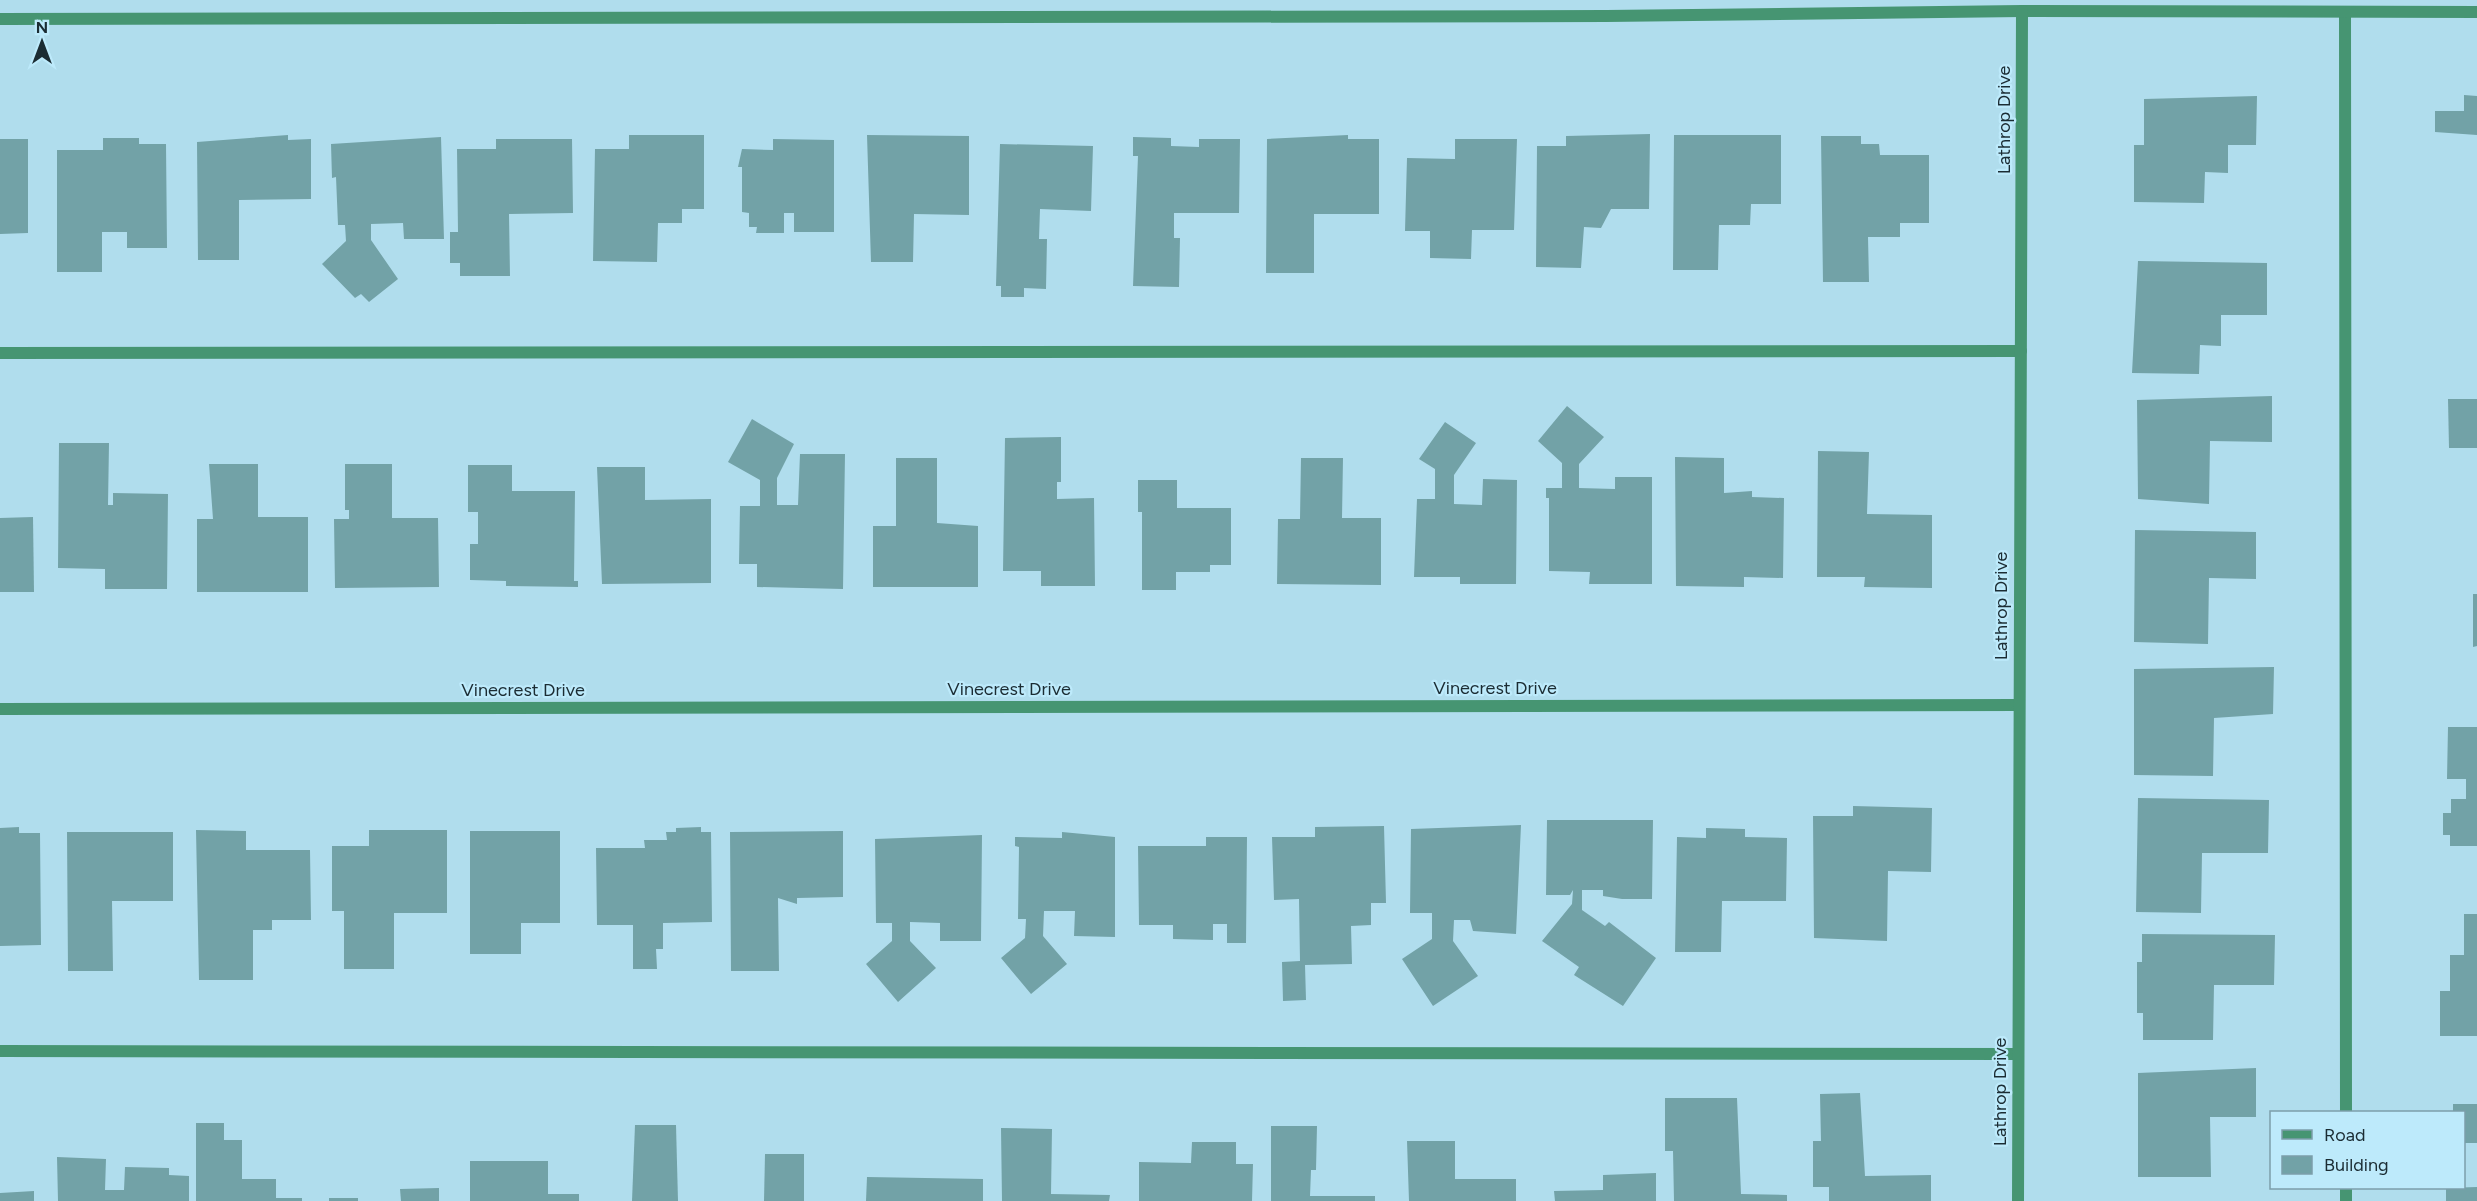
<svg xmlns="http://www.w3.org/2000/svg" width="2477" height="1201" font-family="Figtree,sans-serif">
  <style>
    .building { fill: #72a2a7 }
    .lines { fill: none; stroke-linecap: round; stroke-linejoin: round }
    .service { stroke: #469572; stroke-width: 12 }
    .minor { stroke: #469572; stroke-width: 12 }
    .labels { text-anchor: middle; stroke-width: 4.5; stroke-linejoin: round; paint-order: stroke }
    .street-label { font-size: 18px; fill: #1b2c33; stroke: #bdeafb }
  </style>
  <rect width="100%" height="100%" fill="#b0dded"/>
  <g class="building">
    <polygon points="2464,95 2477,96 2477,135 2435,132 2435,111 2464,111"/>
    <polygon points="2257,96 2256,145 2228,145 2228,173 2205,172 2204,203 2134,202 2134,145 2144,145 2144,99"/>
    <polygon points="1650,134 1649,209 1611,209 1601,228 1584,227 1581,268 1536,267 1537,146 1566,146 1566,136"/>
    <polygon points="288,135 288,140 311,139 311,199 239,200 239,260 198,260 197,142"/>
    <polygon points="629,135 704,135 704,209 682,209 682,223 658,223 657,262 593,261 595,149 629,149"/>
    <polygon points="867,135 969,136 969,215 914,214 913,262 871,262"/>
    <polygon points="1348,135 1348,139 1379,139 1379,214 1314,214 1314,273 1266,273 1267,139"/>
    <polygon points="1674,135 1781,135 1781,204 1751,204 1750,225 1719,225 1718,270 1673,270"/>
    <polygon points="1821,136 1861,136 1861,144 1879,144 1880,155 1929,155 1929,223 1900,223 1900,237 1868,237 1869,282 1823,282"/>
    <polygon points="441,137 444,239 404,239 403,223 371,224 371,240 398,279 369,302 361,294 355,298 322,264 346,241 345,225 338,225 336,177 332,178 331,144"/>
    <polygon points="1133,137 1171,138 1171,146 1199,147 1199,139 1240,139 1239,213 1174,213 1174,238 1180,238 1179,287 1133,286 1138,156 1133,156"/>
    <polygon points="103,138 139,138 139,144 166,144 167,248 127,248 127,232 102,232 102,272 57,272 57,150 103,150"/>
    <polygon points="0,139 28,139 28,233 0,234"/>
    <polygon points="496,139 572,139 573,213 509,214 510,276 460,276 460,263 450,263 450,232 458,232 457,149 496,149"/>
    <polygon points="773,139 834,140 834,232 794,232 794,213 784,213 784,233 756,233 757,227 749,227 749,213 742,212 742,167 738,167 742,149 773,150"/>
    <polygon points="1455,139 1517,139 1514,230 1472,230 1471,259 1430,258 1430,231 1405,231 1407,158 1455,159"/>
    <polygon points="1000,144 1093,146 1091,211 1040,209 1039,239 1047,239 1046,289 1024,288 1024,297 1001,297 1001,286 996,286"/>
    <polygon points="2138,261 2267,263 2267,315 2221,315 2221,346 2200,345 2199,374 2132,373"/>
    <polygon points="2272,396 2272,442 2210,441 2209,504 2138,499 2137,400"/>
    <polygon points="2448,399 2477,399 2477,448 2449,448"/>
    <polygon points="1567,406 1604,437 1579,464 1579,488 1615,489 1615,477 1652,477 1652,584 1589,584 1590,572 1549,571 1549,498 1546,498 1546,488 1562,488 1562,463 1538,441"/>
    <polygon points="752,419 794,444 777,478 777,505 798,505 800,454 845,454 843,589 757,587 757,564 739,564 740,506 760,506 760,480 728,462"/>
    <polygon points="1445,422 1476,443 1454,475 1454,504 1482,505 1483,479 1517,480 1516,584 1460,584 1460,577 1414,577 1417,499 1435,499 1435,469 1419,459"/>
    <polygon points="1061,437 1061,482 1057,482 1057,499 1094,498 1095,586 1041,586 1041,571 1003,571 1005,438"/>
    <polygon points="59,443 109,443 108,505 113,505 113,493 168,494 167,589 105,589 105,569 58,568"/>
    <polygon points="1818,451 1869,452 1867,514 1932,515 1932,588 1864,587 1865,577 1817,577"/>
    <polygon points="1675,457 1724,458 1724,493 1752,491 1752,497 1784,498 1783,578 1744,577 1744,587 1676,586"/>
    <polygon points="896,458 937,458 937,523 978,526 978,587 873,587 873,526 896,526"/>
    <polygon points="1301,458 1343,458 1342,518 1381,518 1381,585 1277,584 1278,519 1300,519"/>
    <polygon points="209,464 258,464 258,517 308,517 308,592 197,592 197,519 213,519"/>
    <polygon points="345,464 392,464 392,518 438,518 439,587 335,588 334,519 349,519 349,510 345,510"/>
    <polygon points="468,465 512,465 512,491 575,491 574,581 578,581 578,587 506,586 506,581 470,580 470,544 478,544 478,512 468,512"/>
    <polygon points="597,467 645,467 645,500 711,499 711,583 602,584"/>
    <polygon points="1138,480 1177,480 1177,508 1231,508 1231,565 1210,565 1210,572 1176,572 1176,590 1142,590 1142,512 1138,512"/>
    <polygon points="33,517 34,592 0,592 0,518"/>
    <polygon points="2135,530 2256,532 2256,579 2209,578 2208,644 2134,642"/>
    <polygon points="2473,594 2477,594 2477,646 2473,647"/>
    <polygon points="2274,667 2273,714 2214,718 2213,776 2134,775 2134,669"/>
    <polygon points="2448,727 2477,727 2477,846 2450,846 2450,835 2443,835 2443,813 2451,813 2451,799 2466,799 2466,779 2447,779"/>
    <polygon points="2138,798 2269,800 2268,853 2202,853 2201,913 2136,912"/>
    <polygon points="1853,806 1932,808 1931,872 1888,871 1887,941 1814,938 1813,816 1853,816"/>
    <polygon points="1547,820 1653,820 1652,899 1622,899 1603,896 1603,890 1582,890 1582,910 1605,926 1609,922 1656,958 1623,1006 1574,975 1579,967 1542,941 1572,904 1573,890 1570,895 1546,895"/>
    <polygon points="1521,825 1516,934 1473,931 1470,920 1454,920 1453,941 1478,976 1433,1006 1402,959 1432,939 1432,913 1410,913 1411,829"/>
    <polygon points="1384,826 1386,903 1371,903 1371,925 1351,926 1352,964 1305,965 1306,1000 1283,1001 1282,962 1300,961 1299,899 1274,900 1272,837 1315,837 1315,827"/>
    <polygon points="19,827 19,833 40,833 41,945 0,946 0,828"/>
    <polygon points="701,827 701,832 711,832 712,922 663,923 663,949 656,949 657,969 633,969 633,925 597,925 596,848 645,848 644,840 667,840 666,832 676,832 676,828"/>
    <polygon points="1706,828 1745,829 1745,837 1787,838 1786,901 1722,901 1721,952 1675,952 1677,837 1706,838"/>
    <polygon points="196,830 246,831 246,850 310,850 311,920 272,920 272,930 253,930 253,980 199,980"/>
    <polygon points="369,830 447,830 447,913 394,913 394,969 344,969 344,911 332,911 332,846 369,846"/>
    <polygon points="470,831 560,831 560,923 521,923 521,954 470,954"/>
    <polygon points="843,831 843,897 797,898 797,904 778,898 779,971 731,971 730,832"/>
    <polygon points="67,832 173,832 173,901 112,901 113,971 68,971"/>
    <polygon points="1062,832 1115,837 1115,937 1074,936 1075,911 1044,911 1043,936 1067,964 1031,994 1001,958 1025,938 1026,919 1018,919 1019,847 1015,846 1015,837 1062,838"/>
    <polygon points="982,835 981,941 940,941 940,923 910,922 910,941 936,968 898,1002 866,964 892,941 892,923 876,923 875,839"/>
    <polygon points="1206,837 1247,837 1246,943 1227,943 1227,924 1213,924 1213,940 1173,939 1173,925 1139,925 1138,846 1206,846"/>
    <polygon points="2464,914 2477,914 2477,1036 2440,1036 2440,991 2450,991 2450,955 2464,955"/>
    <polygon points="2142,934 2275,935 2274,985 2214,985 2213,1040 2143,1040 2143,1013 2137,1013 2137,962 2142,962"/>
    <polygon points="2256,1068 2256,1117 2210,1117 2211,1177 2138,1177 2138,1073"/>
    <polygon points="1860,1093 1865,1176 1931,1175 1931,1201 1829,1201 1829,1187 1813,1187 1813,1141 1821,1141 1820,1094"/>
    <polygon points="1665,1098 1737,1098 1741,1194 1787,1195 1787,1201 1674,1201 1673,1151 1665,1151"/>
    <polygon points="2453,1104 2477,1104 2477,1143 2464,1143 2464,1112 2453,1112"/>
    <polygon points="196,1123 224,1123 224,1140 242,1140 242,1179 276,1179 276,1198 302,1198 302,1201 196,1201"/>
    <polygon points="635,1125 676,1125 678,1201 632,1201"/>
    <polygon points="1271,1126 1317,1126 1316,1170 1311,1170 1310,1196 1375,1196 1375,1201 1271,1201"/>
    <polygon points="1001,1128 1052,1129 1051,1194 1110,1195 1109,1201 1002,1201"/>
    <polygon points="1407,1141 1455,1141 1455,1179 1516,1179 1516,1201 1409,1201"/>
    <polygon points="1192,1142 1236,1142 1236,1164 1253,1164 1252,1201 1139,1201 1139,1162 1191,1163"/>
    <polygon points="765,1154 804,1154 804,1201 764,1201"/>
    <polygon points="57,1157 106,1159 105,1190 124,1190 125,1167 169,1168 169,1175 189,1176 189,1201 58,1201"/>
    <polygon points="470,1161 548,1161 548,1194 579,1194 579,1201 470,1201"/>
    <polygon points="1656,1173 1656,1201 1555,1201 1554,1191 1603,1190 1603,1175"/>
    <polygon points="867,1177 983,1179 983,1201 866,1201"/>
    <polygon points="2477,1187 2477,1201 2446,1201 2446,1188"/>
    <polygon points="439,1188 439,1201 401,1201 400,1189"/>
    <polygon points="34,1191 34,1201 0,1201 0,1193"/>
    <rect x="329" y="1198" width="29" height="3"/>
  </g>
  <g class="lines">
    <g class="service">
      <polyline points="2345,12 2346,1112"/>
      <polyline points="0,353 2021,351"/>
      <polyline points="0,1051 2018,1054"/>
      <polyline points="2346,1188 2346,1201"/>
    </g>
    <g class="minor">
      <polyline points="0,19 1606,16 2022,11 2477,12"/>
      <polyline points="0,709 2018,705"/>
      <polyline points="2018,1201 2022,11"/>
    </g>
  </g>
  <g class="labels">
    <g class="street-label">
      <text transform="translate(2004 120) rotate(-90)" y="6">Lathrop Drive</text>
      <text transform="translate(2001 606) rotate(-90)" y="6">Lathrop Drive</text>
      <text x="1495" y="694">Vinecrest Drive</text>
      <text x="1009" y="695">Vinecrest Drive</text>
      <text x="523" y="696">Vinecrest Drive</text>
      <text transform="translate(2000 1092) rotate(-90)" y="6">Lathrop Drive</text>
    </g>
  </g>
  <rect x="2270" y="1111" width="195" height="78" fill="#bdeafb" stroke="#7c9eab" stroke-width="1.5"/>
  <rect x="2282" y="1130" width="30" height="9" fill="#469572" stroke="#7c9eab" stroke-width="1.5"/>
  <text x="2324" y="1141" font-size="18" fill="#1b2c33">Road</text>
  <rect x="2282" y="1156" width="30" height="18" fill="#72a2a7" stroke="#7c9eab" stroke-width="1.5"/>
  <text x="2324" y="1171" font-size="18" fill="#1b2c33">Building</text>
  <g transform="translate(42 42)" stroke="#bdeafb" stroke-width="4.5" paint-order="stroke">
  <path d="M0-4.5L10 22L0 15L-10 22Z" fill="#1b2c33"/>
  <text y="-9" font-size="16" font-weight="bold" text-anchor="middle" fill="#1b2c33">N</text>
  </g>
</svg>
